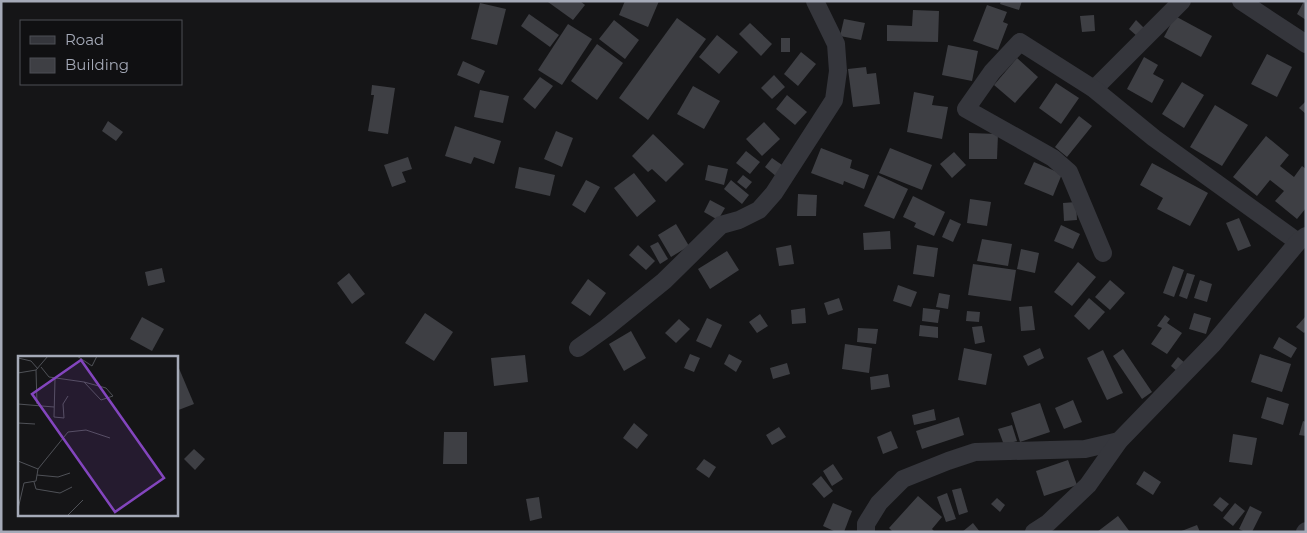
<svg xmlns="http://www.w3.org/2000/svg" width="1307" height="533" font-family="Montserrat,sans-serif">
  <style>
    .building { fill: #3e3f44 }
    .lines { fill: none; stroke-linecap: round; stroke-linejoin: round }
    .street { stroke: #35363c; stroke-width: 18 }
    .inset-road { fill: none; stroke: #4f5157; stroke-width: 1 }
    .view { fill: #8345be; fill-opacity: 0.15; stroke: #8345be; stroke-width: 2.5 }
    .inset-edge { fill: none; stroke: #a5aab8; stroke-width: 2.5 }
  </style>
  <rect width="100%" height="100%" fill="#151517"/>
  <g class="building">
    <polygon points="549,1 580,1 585,5 573,20 548,2"/>
    <polygon points="625,1 659,1 648,27 619,15"/>
    <polygon points="1001,1 1022,1 1019,10 1000,4"/>
    <polygon points="1304,1 1306,1 1306,20 1297,14"/>
    <polygon points="480,3 506,9 497,45 471,39"/>
    <polygon points="987,5 1007,12 1003,22 1008,24 998,50 973,41"/>
    <polygon points="913,10 939,11 938,42 887,41 887,25 912,26"/>
    <polygon points="529,14 559,35 550,47 521,26"/>
    <polygon points="1094,15 1095,31 1082,32 1080,16"/>
    <polygon points="1175,16 1212,36 1201,57 1164,37"/>
    <polygon points="677,18 706,39 648,120 619,98"/>
    <polygon points="844,19 865,23 861,40 840,36"/>
    <polygon points="614,20 639,40 625,59 599,39"/>
    <polygon points="1136,20 1145,29 1138,37 1129,29"/>
    <polygon points="750,23 772,44 761,56 739,34"/>
    <polygon points="568,24 592,39 562,85 538,70"/>
    <polygon points="717,35 738,52 719,74 699,57"/>
    <rect x="781" y="38" width="9" height="14"/>
    <polygon points="597,44 623,63 597,100 571,81"/>
    <polygon points="948,45 978,51 972,81 942,75"/>
    <polygon points="801,52 816,64 798,86 784,74"/>
    <polygon points="1267,54 1292,67 1277,97 1251,84"/>
    <polygon points="1144,57 1158,65 1153,74 1164,80 1152,103 1127,89"/>
    <polygon points="1017,58 1038,77 1015,103 994,85"/>
    <polygon points="463,61 485,71 479,84 457,75"/>
    <polygon points="866,67 867,74 876,73 880,104 853,107 848,69"/>
    <polygon points="774,75 785,87 772,99 761,88"/>
    <polygon points="540,77 553,86 535,109 523,99"/>
    <polygon points="1182,82 1204,95 1184,128 1162,114"/>
    <polygon points="1056,83 1079,98 1061,124 1039,108"/>
    <polygon points="372,85 395,88 388,134 368,131 374,95 371,95"/>
    <polygon points="693,86 720,101 704,129 677,114"/>
    <polygon points="480,90 509,96 503,123 474,117"/>
    <polygon points="914,92 934,96 932,105 948,107 942,139 907,132"/>
    <polygon points="787,95 807,112 795,125 776,109"/>
    <polygon points="1306,101 1306,114 1299,108"/>
    <polygon points="1215,105 1248,125 1222,166 1190,147"/>
    <polygon points="1079,116 1092,126 1067,157 1055,147"/>
    <polygon points="108,121 123,132 116,141 102,131"/>
    <polygon points="764,122 780,139 762,156 746,139"/>
    <polygon points="455,126 501,141 494,164 474,157 471,164 445,156"/>
    <polygon points="556,131 573,138 562,167 544,159"/>
    <polygon points="969,133 998,134 997,159 969,159"/>
    <polygon points="653,134 684,164 666,182 652,169 648,172 632,156"/>
    <polygon points="1266,136 1289,155 1280,166 1294,177 1302,166 1306,169 1306,208 1297,219 1275,201 1284,191 1270,180 1257,196 1233,177"/>
    <polygon points="821,148 852,160 850,168 869,175 864,189 844,181 843,185 811,173"/>
    <polygon points="890,148 932,165 922,190 879,173"/>
    <polygon points="746,151 760,162 750,174 736,163"/>
    <polygon points="954,152 966,165 952,178 940,164"/>
    <polygon points="408,157 412,169 402,172 406,182 392,187 384,165"/>
    <polygon points="772,158 785,167 777,177 765,167"/>
    <polygon points="1034,162 1062,174 1053,196 1024,184"/>
    <polygon points="1152,163 1208,193 1190,226 1157,209 1163,198 1140,185"/>
    <polygon points="708,165 728,169 724,185 705,180"/>
    <polygon points="519,167 555,175 550,196 515,188"/>
    <polygon points="634,173 656,201 637,217 614,188"/>
    <polygon points="743,175 752,182 746,189 737,182"/>
    <polygon points="878,175 908,189 894,219 864,206"/>
    <polygon points="586,180 600,187 585,213 572,205"/>
    <polygon points="731,180 749,195 742,204 724,189"/>
    <polygon points="798,194 817,195 816,216 797,216"/>
    <polygon points="913,196 945,212 934,236 914,227 916,223 903,217"/>
    <polygon points="970,199 991,202 987,226 967,223"/>
    <polygon points="710,200 725,208 718,220 704,212"/>
    <polygon points="1076,202 1077,220 1064,221 1063,203"/>
    <polygon points="1239,218 1251,246 1238,251 1226,223"/>
    <polygon points="950,219 961,224 953,242 942,237"/>
    <polygon points="676,224 689,246 671,257 658,235"/>
    <polygon points="1061,225 1080,234 1073,249 1054,241"/>
    <polygon points="890,231 891,249 864,250 863,233"/>
    <polygon points="982,239 1012,244 1008,266 977,261"/>
    <polygon points="658,242 668,259 660,264 650,246"/>
    <polygon points="638,245 655,261 646,270 629,255"/>
    <polygon points="791,245 794,264 779,266 776,248"/>
    <polygon points="917,245 938,248 934,277 913,274"/>
    <polygon points="1021,249 1039,253 1035,273 1017,269"/>
    <polygon points="727,251 739,270 710,289 698,269"/>
    <polygon points="1078,262 1096,277 1072,306 1054,292"/>
    <polygon points="973,264 1016,270 1011,301 968,295"/>
    <polygon points="1173,266 1184,270 1174,297 1163,293"/>
    <polygon points="162,268 165,282 148,286 145,272"/>
    <polygon points="349,273 365,294 352,304 337,283"/>
    <polygon points="1187,273 1195,275 1187,299 1179,296"/>
    <polygon points="588,279 606,293 590,316 571,303"/>
    <polygon points="1110,280 1125,293 1110,310 1095,297"/>
    <polygon points="1200,280 1212,284 1207,302 1194,298"/>
    <polygon points="898,285 917,292 911,307 893,301"/>
    <polygon points="939,293 950,295 948,309 936,307"/>
    <polygon points="839,298 843,310 828,315 824,303"/>
    <polygon points="1089,298 1105,312 1089,330 1074,316"/>
    <polygon points="1032,306 1035,330 1021,331 1019,307"/>
    <polygon points="805,308 806,323 792,324 791,310"/>
    <polygon points="923,308 940,310 938,323 922,321"/>
    <polygon points="967,311 980,312 979,322 966,321"/>
    <polygon points="425,313 453,332 434,361 405,343"/>
    <polygon points="1194,313 1211,318 1206,334 1189,329"/>
    <polygon points="760,314 768,326 757,333 749,322"/>
    <polygon points="1165,315 1170,319 1167,323 1182,333 1167,354 1151,344 1162,328 1157,326"/>
    <polygon points="142,317 164,329 152,351 130,339"/>
    <polygon points="1305,317 1306,331 1304,333 1296,327"/>
    <polygon points="707,318 722,325 711,348 696,341"/>
    <polygon points="679,319 690,329 676,343 665,333"/>
    <polygon points="920,325 938,327 938,338 919,336"/>
    <polygon points="982,326 985,342 975,344 972,327"/>
    <polygon points="858,328 878,329 876,344 857,342"/>
    <polygon points="631,331 646,358 624,371 609,344"/>
    <polygon points="1279,337 1297,348 1291,358 1273,348"/>
    <polygon points="845,344 872,348 869,373 842,369"/>
    <polygon points="964,348 992,354 986,385 958,380"/>
    <polygon points="1040,348 1044,358 1028,366 1023,356"/>
    <polygon points="1123,349 1152,392 1142,399 1113,356"/>
    <polygon points="1103,350 1123,393 1107,400 1087,358"/>
    <polygon points="690,354 700,358 694,372 684,368"/>
    <polygon points="729,354 742,361 736,372 724,364"/>
    <polygon points="1260,354 1291,364 1282,392 1251,382"/>
    <polygon points="525,355 528,382 494,386 491,358"/>
    <polygon points="1178,357 1185,363 1178,372 1171,366"/>
    <polygon points="787,363 790,374 773,379 770,368"/>
    <polygon points="178,366 194,404 176,411 176,367"/>
    <polygon points="888,374 890,387 871,390 870,377"/>
    <polygon points="1267,397 1289,404 1283,425 1261,418"/>
    <polygon points="1073,400 1082,422 1064,429 1055,408"/>
    <polygon points="1040,403 1050,432 1020,442 1011,413"/>
    <polygon points="934,409 936,420 914,425 912,415"/>
    <polygon points="959,417 964,435 922,449 916,431"/>
    <polygon points="1303,421 1306,422 1306,436 1299,435"/>
    <polygon points="634,423 648,435 637,449 623,438"/>
    <polygon points="1012,425 1017,441 1004,445 998,429"/>
    <polygon points="779,427 786,437 772,445 766,435"/>
    <polygon points="891,431 898,448 883,454 877,437"/>
    <polygon points="444,432 467,432 467,464 443,464"/>
    <polygon points="1233,434 1257,438 1252,465 1229,462"/>
    <polygon points="194,449 205,459 195,470 184,459"/>
    <polygon points="704,459 716,467 709,478 696,469"/>
    <polygon points="1068,460 1077,485 1044,496 1036,471"/>
    <polygon points="833,464 843,479 832,486 823,471"/>
    <polygon points="1144,471 1161,482 1153,495 1136,484"/>
    <polygon points="821,476 833,491 824,498 812,484"/>
    <polygon points="961,488 968,512 959,515 952,490"/>
    <polygon points="947,493 956,519 946,522 937,497"/>
    <polygon points="918,496 942,517 932,529 935,532 893,532 889,528"/>
    <polygon points="539,497 542,518 530,521 526,499"/>
    <polygon points="1220,497 1229,504 1222,512 1213,505"/>
    <polygon points="997,498 1005,505 1000,512 991,504"/>
    <polygon points="833,503 852,511 844,532 836,532 823,526"/>
    <polygon points="1235,503 1245,511 1233,526 1223,518"/>
    <polygon points="1250,506 1262,512 1252,532 1245,532 1239,529"/>
    <polygon points="1118,516 1130,532 1097,532"/>
    <polygon points="973,523 980,532 962,532"/>
    <polygon points="1197,525 1200,532 1179,532"/>
  </g>
  <g class="lines">
    <g class="street">
      <polyline points="1241,1 1306,44"/>
      <polyline points="1094,89 1182,1"/>
      <polyline points="1103,253 1069,172 1053,158 966,109 992,72 1020,42 1094,89 1154,138 1298,242"/>
      <polyline points="578,348 606,328 664,281 721,225 739,220 759,210 774,193 834,100 838,71 836,44 815,1"/>
      <polyline points="866,532 866,524 879,503 903,479 948,461 975,452 1085,449 1119,441"/>
      <polyline points="1034,532 1048,523 1088,485 1119,441 1213,344 1298,242 1306,236"/>
      <polyline points="1305,532 1306,531"/>
    </g>
  </g>
  <g transform="translate(18 356)">
    <rect width="160" height="160" fill="#151517"/>
    <path class="inset-road" d="M59 0 74 10 79 0M0 2 13 5 20 13M23 11 31 21 66 26 83 44 95 40 88 32 66 26M18 14 19 48M0 17 18 14 30 0M37 23 36 61 46 62 45 48 50 40M0 48 36 51M0 67 17 68M0 105 20 113M19 119 40 121 52 117M16 126 18 133 42 137 54 131M0 153 6 127 18 125 20 113 50 76 68 74 92 82M49 160 65 144"/>
    <path class="view" d="M63 4 146 122 97 156 14 38Z"/>
    <rect width="160" height="160" class="inset-edge"/>
  </g>
  <rect width="1307" height="533" fill="none" stroke="#a5aab8" stroke-width="5"/>
  <rect x="20" y="20" width="162" height="65" fill="#101012" stroke="#4c4e54"/>
  <rect x="30" y="36" width="25" height="8" fill="#35363c" stroke="#4c4e54"/>
  <text x="65" y="45" font-size="15" fill="#a5aab8">Road</text>
  <rect x="30" y="58" width="25" height="15" fill="#3e3f44" stroke="#4c4e54"/>
  <text x="65" y="70" font-size="15" fill="#a5aab8">Building</text>
</svg>
